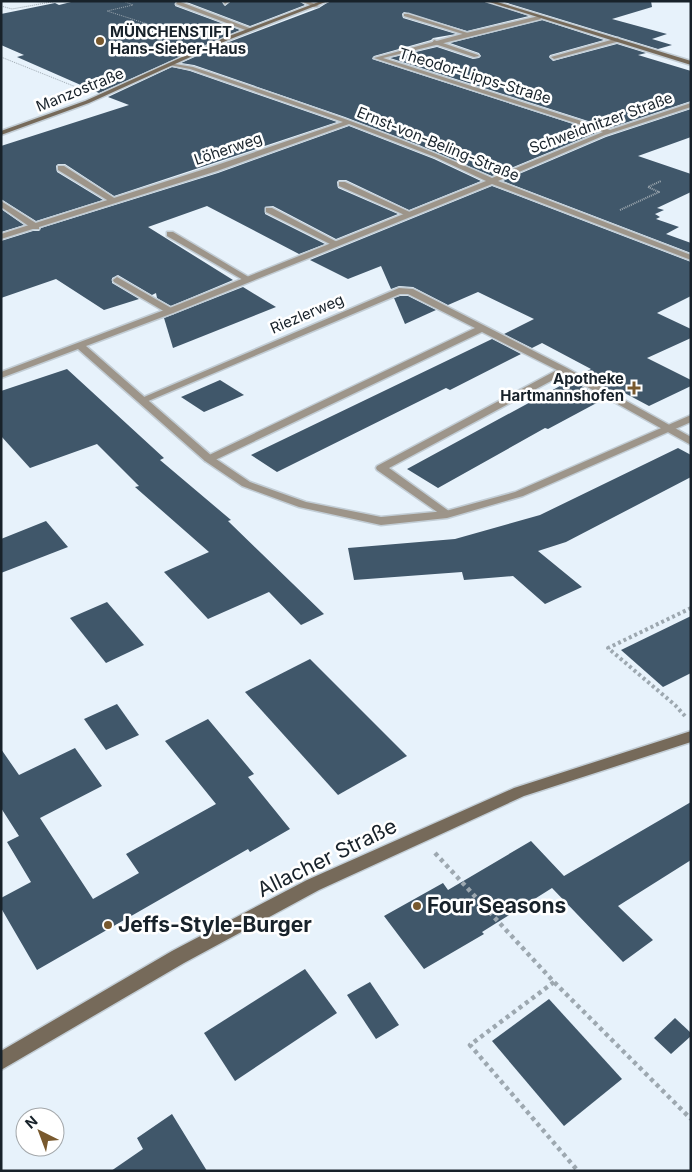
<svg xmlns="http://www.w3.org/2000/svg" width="692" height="1172" font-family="Inter,sans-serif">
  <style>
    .building { fill: #40576a }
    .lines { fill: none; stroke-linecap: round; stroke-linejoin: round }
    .lane-casing { stroke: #c2cdd5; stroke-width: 3 }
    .street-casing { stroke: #c2cdd5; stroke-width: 3 }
    .secondary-casing { stroke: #c2cdd5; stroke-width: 3 }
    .path-far3 { stroke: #9da8b0; stroke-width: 1; stroke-dasharray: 1 1; stroke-linecap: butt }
    .path-far2 { stroke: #9da8b0; stroke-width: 2; stroke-dasharray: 1 1; stroke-linecap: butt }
    .path-far1 { stroke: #9da8b0; stroke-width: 4; stroke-dasharray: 3 3; stroke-linecap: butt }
    .path { stroke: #9da8b0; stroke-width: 4.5; stroke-dasharray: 4 4; stroke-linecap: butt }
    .lane { fill: #9d958a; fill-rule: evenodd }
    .street { fill: #9d958a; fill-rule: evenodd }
    .secondary { fill: #766a5a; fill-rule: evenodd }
    .poi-dot { fill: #78592e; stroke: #fff; stroke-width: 2 }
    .labels { text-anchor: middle; stroke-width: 5; stroke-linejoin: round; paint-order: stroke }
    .far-poi-label { font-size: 15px; font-weight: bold; fill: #18222a; stroke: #fff; text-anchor: start }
    .far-street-label { font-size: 15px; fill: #18222a; stroke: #fff }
    .near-street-label { font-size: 21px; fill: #18222a; stroke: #fff }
    .near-poi-label { font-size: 21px; font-weight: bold; fill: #18222a; stroke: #fff; text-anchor: start }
  </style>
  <rect width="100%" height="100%" fill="#e7f2fb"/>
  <g class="building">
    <polygon points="75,1 176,1 175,6 240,30 99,93 17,57 24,55 1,45 1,14 55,3 59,5"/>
    <polygon points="184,1 221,1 225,6 231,1 299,1 305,5 250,26"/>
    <polygon points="330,1 484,1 529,16 467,31 404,12 402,14 403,18 456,34 433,38 431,40 374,56 372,59 598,132 492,176 419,145 345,117 194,65 181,63 229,42 319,8"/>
    <polygon points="501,1 651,1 652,7 612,19 667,34 652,39 672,45 658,49"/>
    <polygon points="542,20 604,40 550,55 549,57 553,61 617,44 646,53 638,55 691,71 691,101 610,128 390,58 437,47 473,59 479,58 481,56 479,53 450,43"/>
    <polygon points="172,67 190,71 337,122 114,196 65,164 58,164 56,166 57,172 103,200 36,221 1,199 1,146 129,105 108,97"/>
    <polygon points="691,109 691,137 638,156 691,174 691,192 657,208 664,210 655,214 660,217 656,219 679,227 666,234 691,243 691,253 503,181 606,137"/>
    <polygon points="349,126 434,159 481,181 409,210 346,180 339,180 337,182 338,188 398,214 336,239 273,206 265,207 265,214 325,244 299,254 207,206 148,227 233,280 171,306 157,298 156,293 152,295 118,275 112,278 112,283 139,299 104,310 56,279 1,298 1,241 33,231 39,231 41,228 218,173"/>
    <polygon points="492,186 691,262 691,296 657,313 691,329 691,338 647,358 691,380 691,386 649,406 619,390 615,393 582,374 591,369 542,343 532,348 504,334 534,319 478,292 448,305 413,287 399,286 391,289 381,266 348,279 310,260"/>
    <polygon points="1,209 24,225 1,232"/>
    <polygon points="243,287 276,307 173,348 164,318"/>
    <polygon points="400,296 408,296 436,310 405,324 394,298"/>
    <polygon points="492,339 521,354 450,390 446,388 277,472 251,455"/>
    <polygon points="67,369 164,458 160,460 231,520 228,521 324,614 301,625 269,592 208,619 164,572 209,552 135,487 139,486 97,444 30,468 1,436 1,391"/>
    <polygon points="220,380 244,395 204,412 181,397"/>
    <polygon points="571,380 604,399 548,429 545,428 438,488 407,469"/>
    <polygon points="678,448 691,455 691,477 566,542 538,551 582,587 545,604 513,576 464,580 462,572 354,580 348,548 455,539 540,515"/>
    <polygon points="46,521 68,547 1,573 1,539"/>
    <polygon points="107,602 144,645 106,663 70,618"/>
    <polygon points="691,616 691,673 663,687 621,650"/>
    <polygon points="310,659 407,756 338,795 245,692"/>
    <polygon points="117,704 139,735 106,750 84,719"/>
    <polygon points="208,719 254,774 248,777 290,829 250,852 248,849 37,970 1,908 1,898 31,882 7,842 19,836 1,808 1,749 19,775 75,748 102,786 40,818 93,899 139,873 126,854 216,804 165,741"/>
    <polygon points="691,802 691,860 618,906 653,940 623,962 552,888 482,932 484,934 424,969 384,916 443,883 448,890 531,841 564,876"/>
    <polygon points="305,969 337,1013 235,1081 204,1033"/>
    <polygon points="370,982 399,1025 376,1039 347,995"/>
    <polygon points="549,999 622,1079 564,1126 492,1041"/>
    <polygon points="675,1018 691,1033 691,1036 671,1054 654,1038"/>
    <polygon points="172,1114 207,1171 111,1171 143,1149 137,1138"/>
  </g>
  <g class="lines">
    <defs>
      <g id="lane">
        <polygon points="178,1 252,29 253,30 248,31 176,4"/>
        <polygon points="223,1 229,1 225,4"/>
        <polygon points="404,14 408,14 471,34 466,35 404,16"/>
        <polygon points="618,38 620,41 554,59 551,57"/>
        <polygon points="434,40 478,55 479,56 474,57 432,43"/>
        <polygon points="58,166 64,166 119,201 112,203 58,170"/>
        <polygon points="339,182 345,182 414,214 407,216 339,186"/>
        <polygon points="1,201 39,225 39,229 33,229 1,207"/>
        <polygon points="266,208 272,208 341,244 334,246 266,212"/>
        <polygon points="167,232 173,232 252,279 245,281 167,236"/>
        <polygon points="117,277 173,309 174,311 173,313 167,313 114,282 113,280"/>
        <polygon points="399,288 413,289 567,368 691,437 691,445 564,374 389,468 453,514 451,516 443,516 377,470 376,468 377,466 557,370 482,332 213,461 205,461 204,459 205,457 475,328 408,294 400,294 146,402 142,403 137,400"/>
      </g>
      <g id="street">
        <polygon points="301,1 308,1 319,6 314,7"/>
        <path d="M539 16 541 19 383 58 610 130 691 103V107L605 135 498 181 691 255V260L492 184 173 313 86 346 213 457 250 482 306 502 381 517 446 511 515 492 691 415V422L523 496 447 518 381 525 299 507 242 486 205 461 78 349 1 378V372L167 309 486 181 435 157 349 124 217 171 1 239V234L211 167 343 122 190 69 169 65V63L193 67C294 101 395 134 492 178L603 132 374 58 466 33Z"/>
      </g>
      <g id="secondary">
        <polygon points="321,1 328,1 228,40 89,103 1,135 1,131 85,101 224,38"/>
        <polygon points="486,1 494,1 691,61 691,65"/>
        <polygon points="691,731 691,742 524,796 319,890 184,963 1,1070 1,1051 172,951 307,880 514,788"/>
      </g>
    </defs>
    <use href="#lane" class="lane-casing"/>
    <use href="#street" class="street-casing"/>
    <use href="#secondary" class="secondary-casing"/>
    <g class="path-far3">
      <polyline points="123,1 133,5 107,11 160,28 139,32 173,44"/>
      <polyline points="1,6 12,9 57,1"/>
      <polyline points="129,55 140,57"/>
      <polyline points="1,57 76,87"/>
    </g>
    <polyline class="path-far2" points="620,210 659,192 648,187 661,181"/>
    <polyline class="path-far1" points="685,716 675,705 608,648 691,608"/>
    <g class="path">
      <polyline points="435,853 554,982 691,1119"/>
      <polyline points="554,982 470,1045 578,1171"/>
    </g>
    <use href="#lane" class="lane"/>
    <use href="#street" class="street"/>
    <use href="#secondary" class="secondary"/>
  </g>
  <g class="poi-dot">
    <circle cx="100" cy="41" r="5"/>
    <path d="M631.5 380.5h5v5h5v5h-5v5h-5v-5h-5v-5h5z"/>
    <circle cx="417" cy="906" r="5"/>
    <circle cx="108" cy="925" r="5"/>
  </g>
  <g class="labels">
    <g class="far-poi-label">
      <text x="110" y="37">MÜNCHENSTIFT<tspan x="110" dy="17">Hans-Sieber-Haus</tspan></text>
      <text x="624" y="384" text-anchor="end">Apotheke<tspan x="624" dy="17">Hartmannshofen</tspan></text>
    </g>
    <g class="far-street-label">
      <text transform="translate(475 76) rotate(17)" y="5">Theodor-Lipps-Straße</text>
      <text transform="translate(80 90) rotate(-22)" y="5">Manzostraße</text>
      <text transform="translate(601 123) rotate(-20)" y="5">Schweidnitzer Straße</text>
      <text transform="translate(438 144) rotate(22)" y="5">Ernst-von-Beling-Straße</text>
      <text transform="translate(228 149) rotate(-19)" y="5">Löherweg</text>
      <text transform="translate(307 314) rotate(-23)" y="5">Riezlerweg</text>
    </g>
    <g class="near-street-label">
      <text transform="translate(327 858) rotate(-26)" y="7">Allacher Straße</text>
    </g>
    <g class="near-poi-label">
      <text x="427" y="913">Four Seasons</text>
      <text x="118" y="932">Jeffs-Style-Burger</text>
    </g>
  </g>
  <rect width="692" height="1172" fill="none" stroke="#18222a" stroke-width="5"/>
  <g transform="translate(40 1132) rotate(318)"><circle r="24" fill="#ffffff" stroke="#a3a7aa"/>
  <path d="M0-4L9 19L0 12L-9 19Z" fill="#78592e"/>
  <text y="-8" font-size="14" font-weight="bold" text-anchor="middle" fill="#18222a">N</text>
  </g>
</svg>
